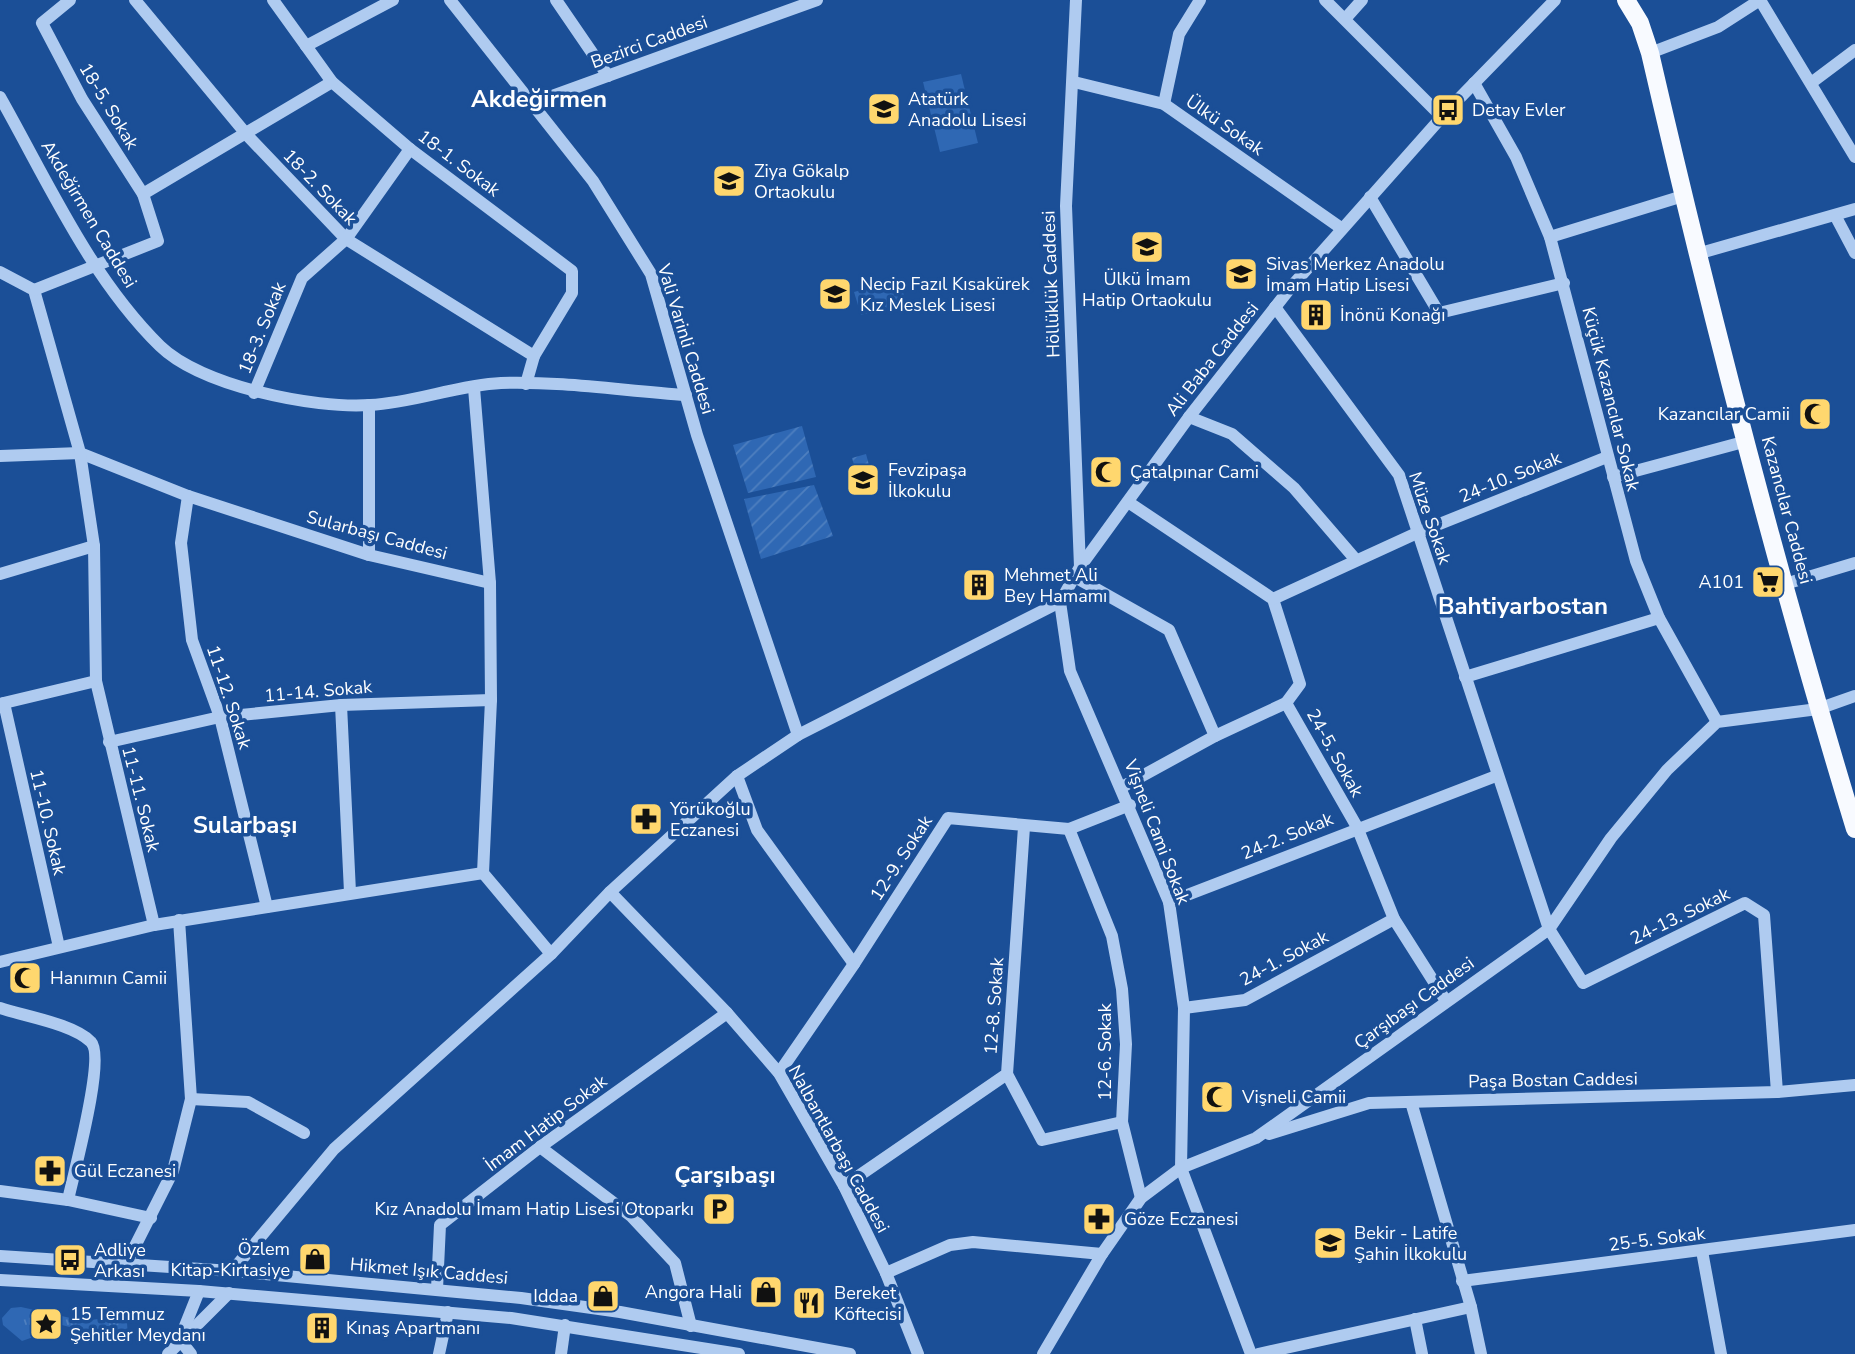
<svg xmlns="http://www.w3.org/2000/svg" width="1855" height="1354" font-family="'Nunito Sans',sans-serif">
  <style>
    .grass { fill: url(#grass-tufts) }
    .garden { fill: url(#garden-furrows) }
    .pitch { fill: #2f68b4 }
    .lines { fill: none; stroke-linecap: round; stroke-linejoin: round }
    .minor { stroke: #afcbf0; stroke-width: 12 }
    .major { stroke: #f8faff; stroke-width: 18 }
    .labels { text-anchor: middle; stroke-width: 7; stroke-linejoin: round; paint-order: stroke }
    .street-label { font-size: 18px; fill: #fff; stroke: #1b4f97 }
    .poi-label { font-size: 18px; fill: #fff; stroke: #1b4f97; text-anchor: start }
    .district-label { font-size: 24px; font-weight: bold; fill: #fff; stroke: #1b4f97 }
  </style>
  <defs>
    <pattern id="grass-tufts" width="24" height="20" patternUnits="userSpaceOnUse" patternTransform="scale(1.75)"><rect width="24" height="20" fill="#2f68b4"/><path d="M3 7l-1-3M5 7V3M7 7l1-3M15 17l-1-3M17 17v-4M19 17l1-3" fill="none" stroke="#4e7fbf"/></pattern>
    <pattern id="garden-furrows" width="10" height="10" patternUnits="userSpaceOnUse" patternTransform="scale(1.75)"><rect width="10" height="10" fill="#2f68b4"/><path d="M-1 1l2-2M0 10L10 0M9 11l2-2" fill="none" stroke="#4e7fbf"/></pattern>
  </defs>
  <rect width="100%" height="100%" fill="#1b4f97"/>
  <polygon class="grass" points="21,1307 84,1321 112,1317 127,1323 128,1337 112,1338 35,1318 31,1324 36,1336 22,1341 3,1325 2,1318 11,1308"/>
  <g class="garden">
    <polygon points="802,426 816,477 748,493 733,445"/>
    <polygon points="866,454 876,491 863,495 852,458"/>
    <polygon points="814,485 833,536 761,559 744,499"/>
  </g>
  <g class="pitch">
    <polygon points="961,74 978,143 940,152 923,82"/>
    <polygon points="899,279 906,302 861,315 854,292"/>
  </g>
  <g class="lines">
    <g class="minor">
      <polyline points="135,0 247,135 346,239 534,356 526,384"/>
      <polyline points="273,0 332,82 410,149 572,271 572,293 534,356"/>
      <polyline points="450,0 593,181 651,274 697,435 798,735"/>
      <polyline points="556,0 608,76"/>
      <polyline points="1076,0 1066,206 1080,567"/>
      <polyline points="1325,0 1442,117"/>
      <polyline points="1760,0 1855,157"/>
      <polyline points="1345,19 1362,0"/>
      <polyline points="306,46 393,0"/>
      <polyline points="1650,53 1718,27 1760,0"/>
      <polyline points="1074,82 1164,104 1341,228"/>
      <polyline points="1474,83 1516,157 1550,237 1636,561 1659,618 1717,722"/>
      <polyline points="1811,83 1855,50"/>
      <path d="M0 97C48 182 90 277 160 346 201 386 314 409 370 405 414 403 457 385 501 383 562 381 625 391 686 395"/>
      <polyline points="533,103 817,0"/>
      <polyline points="1164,104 1179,34 1200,0"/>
      <polyline points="143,194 332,82"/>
      <polyline points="1370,197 1439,313 1564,283"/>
      <polyline points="1836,217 1855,253"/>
      <polyline points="1550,237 1683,196"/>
      <polyline points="1697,254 1855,209"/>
      <polyline points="0,272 34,290 80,453 188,496 369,555 490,583 491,700 483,873 551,954"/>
      <polyline points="34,290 158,241 143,194 82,99 42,23 70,0"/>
      <polyline points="1275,307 1399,475 1549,929 1583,983 1745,903 1764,915 1777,1092"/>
      <polyline points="474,388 490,583"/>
      <polyline points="254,393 302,278 346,239 410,149"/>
      <polyline points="1189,417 1232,434 1294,488 1356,560"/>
      <polyline points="0,456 80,453 94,546 0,574"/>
      <polyline points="1613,477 1747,441"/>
      <polyline points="188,496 181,543 192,640 220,717 267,907"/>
      <polyline points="1128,502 1273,599 1300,684 1286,703 1357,827 1394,919 1446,1001"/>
      <polyline points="94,546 96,681 154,925"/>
      <polyline points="369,555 369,405"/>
      <polyline points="1075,577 1169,630 1215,736"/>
      <polyline points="1785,584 1855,563"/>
      <polyline points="1273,599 1417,533 1607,457"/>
      <polyline points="1060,602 1070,671 1169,902 1184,1008 1181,1168 1251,1354"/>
      <polyline points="1060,602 1080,567 1189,417 1291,287 1448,110 1555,0"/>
      <polyline points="1465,677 1659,618"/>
      <polyline points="4,703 59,947"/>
      <polyline points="0,704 96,681"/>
      <polyline points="341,705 350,892"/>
      <polyline points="109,742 220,717 341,705 491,700"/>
      <polyline points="737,776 757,830 854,964"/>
      <polyline points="1122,787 1215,736 1286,703"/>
      <polyline points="1069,829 1112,936 1122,989 1126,1044 1122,1122 1141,1198"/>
      <polyline points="610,892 727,1013 779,1073 844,1186 886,1273 918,1354"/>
      <polyline points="1169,902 1496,776"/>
      <polyline points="0,962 154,925 483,873"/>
      <path d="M0 1008C24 1016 74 1024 91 1042 106 1057 73 1176 68 1200"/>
      <polyline points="1184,1008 1245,1000 1394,919"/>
      <polyline points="779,1073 854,964 948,818 1069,829 1130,805"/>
      <polyline points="1007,1074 1042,1140 1122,1122"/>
      <polyline points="191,1099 248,1102 304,1133"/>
      <polyline points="1411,1102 1471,1307 1481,1354"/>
      <polyline points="1269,1134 1369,1103 1777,1092 1855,1085"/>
      <polyline points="540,1147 631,1216 675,1263 691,1326"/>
      <polyline points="844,1186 1007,1074 1024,827"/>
      <polyline points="0,1191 68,1200 151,1218"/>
      <polyline points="1702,1251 1721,1354"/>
      <polyline points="0,1256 232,1271 521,1298 620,1312 850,1354"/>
      <polyline points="126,1264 173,1171 191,1099 179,920"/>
      <polyline points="232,1271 334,1149 551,954 610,892 737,776 798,735 1060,602"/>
      <polyline points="886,1273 950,1245 973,1242 1102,1254"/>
      <polyline points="0,1280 199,1291 511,1318 739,1354"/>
      <polyline points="1462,1281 1855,1230"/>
      <polyline points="437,1289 440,1225 540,1147 727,1013"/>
      <polyline points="1415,1319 1422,1354"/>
      <polyline points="181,1336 199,1291"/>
      <polyline points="180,1340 191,1354"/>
      <polyline points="168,1354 229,1293"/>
      <polyline points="439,1354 448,1312"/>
      <polyline points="561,1354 565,1325"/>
      <polyline points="1043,1354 1102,1254 1141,1198 1181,1168 1256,1138 1549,929 1611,838 1667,770 1717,722 1818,709 1855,696"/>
      <polyline points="1258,1354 1471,1307"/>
    </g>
    <path class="major" d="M1626 0 1640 23 1650 53C1710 313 1777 573 1855 829"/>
  </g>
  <defs>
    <symbol id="school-square" viewBox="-11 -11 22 22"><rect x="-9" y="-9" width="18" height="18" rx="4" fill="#ffd76e" stroke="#1b4f97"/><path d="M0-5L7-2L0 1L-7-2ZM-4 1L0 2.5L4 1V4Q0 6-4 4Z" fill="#111"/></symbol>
    <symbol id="bus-square" viewBox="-11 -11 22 22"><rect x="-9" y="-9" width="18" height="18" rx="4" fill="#ffd76e" stroke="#1b4f97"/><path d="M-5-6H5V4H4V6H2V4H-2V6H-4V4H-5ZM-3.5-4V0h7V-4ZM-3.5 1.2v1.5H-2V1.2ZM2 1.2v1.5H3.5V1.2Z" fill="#111"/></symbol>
    <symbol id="building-square" viewBox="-11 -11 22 22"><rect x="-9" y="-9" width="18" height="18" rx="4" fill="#ffd76e" stroke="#1b4f97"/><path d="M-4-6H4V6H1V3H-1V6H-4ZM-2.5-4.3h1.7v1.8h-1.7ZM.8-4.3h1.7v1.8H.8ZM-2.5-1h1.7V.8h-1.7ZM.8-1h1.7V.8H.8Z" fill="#111"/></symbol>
    <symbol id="mosque-square" viewBox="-11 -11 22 22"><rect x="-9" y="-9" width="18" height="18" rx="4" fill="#ffd76e" stroke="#1b4f97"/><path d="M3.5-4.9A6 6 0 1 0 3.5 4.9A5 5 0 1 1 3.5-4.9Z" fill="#111"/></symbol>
    <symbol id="supermarket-square" viewBox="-11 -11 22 22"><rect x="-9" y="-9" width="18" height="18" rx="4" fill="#ffd76e" stroke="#1b4f97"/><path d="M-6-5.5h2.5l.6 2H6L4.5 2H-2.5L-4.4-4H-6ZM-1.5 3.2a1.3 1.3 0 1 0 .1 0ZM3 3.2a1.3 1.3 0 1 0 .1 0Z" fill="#111"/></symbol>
    <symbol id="pharmacy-square" viewBox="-11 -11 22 22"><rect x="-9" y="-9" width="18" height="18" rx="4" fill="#ffd76e" stroke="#1b4f97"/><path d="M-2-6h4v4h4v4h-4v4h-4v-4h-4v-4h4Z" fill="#111"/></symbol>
    <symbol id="parking-square" viewBox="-11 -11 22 22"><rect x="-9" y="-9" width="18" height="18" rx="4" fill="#ffd76e" stroke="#1b4f97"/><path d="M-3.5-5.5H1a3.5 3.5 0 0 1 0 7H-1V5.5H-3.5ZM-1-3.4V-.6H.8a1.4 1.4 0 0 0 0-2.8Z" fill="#111"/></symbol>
    <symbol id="shop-square" viewBox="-11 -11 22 22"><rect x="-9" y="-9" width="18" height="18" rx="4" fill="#ffd76e" stroke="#1b4f97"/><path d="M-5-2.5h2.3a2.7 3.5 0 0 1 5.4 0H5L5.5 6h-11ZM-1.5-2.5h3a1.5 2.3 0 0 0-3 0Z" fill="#111"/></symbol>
    <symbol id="restaurant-square" viewBox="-11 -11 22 22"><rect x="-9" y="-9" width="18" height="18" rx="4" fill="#ffd76e" stroke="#1b4f97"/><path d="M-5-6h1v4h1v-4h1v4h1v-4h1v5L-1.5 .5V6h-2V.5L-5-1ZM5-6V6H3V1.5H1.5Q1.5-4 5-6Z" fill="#111"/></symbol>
    <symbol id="sight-square" viewBox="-11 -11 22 22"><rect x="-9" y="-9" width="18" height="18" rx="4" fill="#ffd76e" stroke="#1b4f97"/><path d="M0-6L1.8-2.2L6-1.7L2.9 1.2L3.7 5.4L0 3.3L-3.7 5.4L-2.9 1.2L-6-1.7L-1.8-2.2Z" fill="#111"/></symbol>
  </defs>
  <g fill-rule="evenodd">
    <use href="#school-square" x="865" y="90" width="38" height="38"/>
    <use href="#bus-square" x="1429" y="91" width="38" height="38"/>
    <use href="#school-square" x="710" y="162" width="38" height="38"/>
    <use href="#school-square" x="1128" y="228" width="38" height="38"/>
    <use href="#school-square" x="1222" y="255" width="38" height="38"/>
    <use href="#school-square" x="816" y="275" width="38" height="38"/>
    <use href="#building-square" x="1297" y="296" width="38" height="38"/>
    <use href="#mosque-square" x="1796" y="395" width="38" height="38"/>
    <use href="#mosque-square" x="1087" y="453" width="38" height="38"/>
    <use href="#school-square" x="844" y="461" width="38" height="38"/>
    <use href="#supermarket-square" x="1749" y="563" width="38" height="38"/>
    <use href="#building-square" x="960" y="566" width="38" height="38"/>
    <use href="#pharmacy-square" x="627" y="800" width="38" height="38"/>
    <use href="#mosque-square" x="6" y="959" width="38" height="38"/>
    <use href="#mosque-square" x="1198" y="1078" width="38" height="38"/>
    <use href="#pharmacy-square" x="31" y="1152" width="38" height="38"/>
    <use href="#parking-square" x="700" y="1190" width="38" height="38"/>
    <use href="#pharmacy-square" x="1080" y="1200" width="38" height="38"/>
    <use href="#school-square" x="1311" y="1224" width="38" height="38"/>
    <use href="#shop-square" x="296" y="1240" width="38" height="38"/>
    <use href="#bus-square" x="51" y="1241" width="38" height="38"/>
    <use href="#shop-square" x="747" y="1273" width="38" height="38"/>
    <use href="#shop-square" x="584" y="1277" width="38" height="38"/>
    <use href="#restaurant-square" x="790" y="1284" width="38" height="38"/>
    <use href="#sight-square" x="27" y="1305" width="38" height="38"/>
    <use href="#building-square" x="303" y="1309" width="38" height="38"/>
  </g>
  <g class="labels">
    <g class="street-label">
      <text transform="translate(649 42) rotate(-20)" y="6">Bezirci Caddesi</text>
      <text transform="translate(109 106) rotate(59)" y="6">18-5. Sokak</text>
      <text transform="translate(1225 125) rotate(35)" y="6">Ülkü Sokak</text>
      <text transform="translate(459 163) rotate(37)" y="6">18-1. Sokak</text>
      <text transform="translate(320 187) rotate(46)" y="6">18-2. Sokak</text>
      <text transform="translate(89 214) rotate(59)" y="6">Akdeğirmen Caddesi</text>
      <text transform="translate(1051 284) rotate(-92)" y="6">Höllüklük Caddesi</text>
      <text transform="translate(262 328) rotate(-68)" y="6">18-3. Sokak</text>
      <text transform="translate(686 339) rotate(73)" y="6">Vali Varinli Caddesi</text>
      <text transform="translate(1212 359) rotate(-52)" y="6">Ali Baba Caddesi</text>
      <text transform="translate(1611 399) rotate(76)" y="6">Küçük Kazancılar Sokak</text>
      <text transform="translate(1510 477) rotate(-22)" y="6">24-10. Sokak</text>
      <text transform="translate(1787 510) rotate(75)" y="6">Kazancılar Caddesi</text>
      <text transform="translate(1430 518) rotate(71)" y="6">Müze Sokak</text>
      <text transform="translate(377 535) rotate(15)" y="6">Sularbaşı Caddesi</text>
      <text transform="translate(318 691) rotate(-5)" y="6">11-14. Sokak</text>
      <text transform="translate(229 697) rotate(72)" y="6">11-12. Sokak</text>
      <text transform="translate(1335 753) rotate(61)" y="6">24-5. Sokak</text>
      <text transform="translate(141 799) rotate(76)" y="6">11-11. Sokak</text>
      <text transform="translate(48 822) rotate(77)" y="6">11-10. Sokak</text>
      <text transform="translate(1157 832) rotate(69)" y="6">Vişneli Cami Sokak</text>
      <text transform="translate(1287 836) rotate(-22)" y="6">24-2. Sokak</text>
      <text transform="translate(901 858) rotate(-57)" y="6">12-9. Sokak</text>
      <text transform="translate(1680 916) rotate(-26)" y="6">24-13. Sokak</text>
      <text transform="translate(1284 958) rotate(-28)" y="6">24-1. Sokak</text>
      <text transform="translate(1414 1003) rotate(-36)" y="6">Çarşıbaşı Caddesi</text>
      <text transform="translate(994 1006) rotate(-86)" y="6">12-8. Sokak</text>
      <text transform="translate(1105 1052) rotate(-90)" y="6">12-6. Sokak</text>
      <text transform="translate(1553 1080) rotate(-1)" y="6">Paşa Bostan Caddesi</text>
      <text transform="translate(546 1123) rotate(-37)" y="6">İmam Hatip Sokak</text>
      <text transform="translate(839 1149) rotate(61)" y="6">Nalbantlarbaşı Caddesi</text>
      <text transform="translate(1657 1239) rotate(-7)" y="6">25-5. Sokak</text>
      <text transform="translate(429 1271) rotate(5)" y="6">Hikmet Işık Caddesi</text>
    </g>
    <g class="poi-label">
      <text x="908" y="105">Atatürk<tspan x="908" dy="21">Anadolu Lisesi</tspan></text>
      <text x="1472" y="116">Detay Evler</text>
      <text x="754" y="177">Ziya Gökalp<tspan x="754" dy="21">Ortaokulu</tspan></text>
      <text x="1266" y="270">Sivas Merkez Anadolu<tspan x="1266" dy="21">İmam Hatip Lisesi</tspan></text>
      <text x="1147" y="285" text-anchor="middle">Ülkü İmam<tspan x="1147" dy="21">Hatip Ortaokulu</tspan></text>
      <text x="860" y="290">Necip Fazıl Kısakürek<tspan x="860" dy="21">Kız Meslek Lisesi</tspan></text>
      <text x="1340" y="321">İnönü Konağı</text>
      <text x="1790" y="420" text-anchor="end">Kazancılar Camii</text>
      <text x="888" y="476">Fevzipaşa<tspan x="888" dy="21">İlkokulu</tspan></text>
      <text x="1130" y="478">Çatalpınar Cami</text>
      <text x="1004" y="581">Mehmet Ali<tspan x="1004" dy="21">Bey Hamamı</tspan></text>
      <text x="1744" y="588" text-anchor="end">A101</text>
      <text x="670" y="815">Yörükoğlu<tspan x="670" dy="21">Eczanesi</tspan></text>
      <text x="50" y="984">Hanımın Camii</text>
      <text x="1242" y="1103">Vişneli Camii</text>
      <text x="74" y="1177">Gül Eczanesi</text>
      <text x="694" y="1215" text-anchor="end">Kız Anadolu İmam Hatip Lisesi Otoparkı</text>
      <text x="1124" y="1225">Göze Eczanesi</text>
      <text x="1354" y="1239">Bekir - Latife<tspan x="1354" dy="21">Şahin İlkokulu</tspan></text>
      <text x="290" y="1255" text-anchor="end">Özlem<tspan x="290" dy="21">Kitap-Kirtasiye</tspan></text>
      <text x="94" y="1256">Adliye<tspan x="94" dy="21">Arkası</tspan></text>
      <text x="742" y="1298" text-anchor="end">Angora Hali</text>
      <text x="834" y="1299">Bereket<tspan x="834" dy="21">Köftecisi</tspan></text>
      <text x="578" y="1302" text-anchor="end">Iddaa</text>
      <text x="70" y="1320">15 Temmuz<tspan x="70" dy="21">Şehitler Meydanı</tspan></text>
      <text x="346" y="1334">Kınaş Apartmanı</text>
    </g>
    <g class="district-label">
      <text x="539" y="107">Akdeğirmen</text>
      <text x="1523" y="614">Bahtiyarbostan</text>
      <text x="245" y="833">Sularbaşı</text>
      <text x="725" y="1183">Çarşıbaşı</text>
    </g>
  </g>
</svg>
